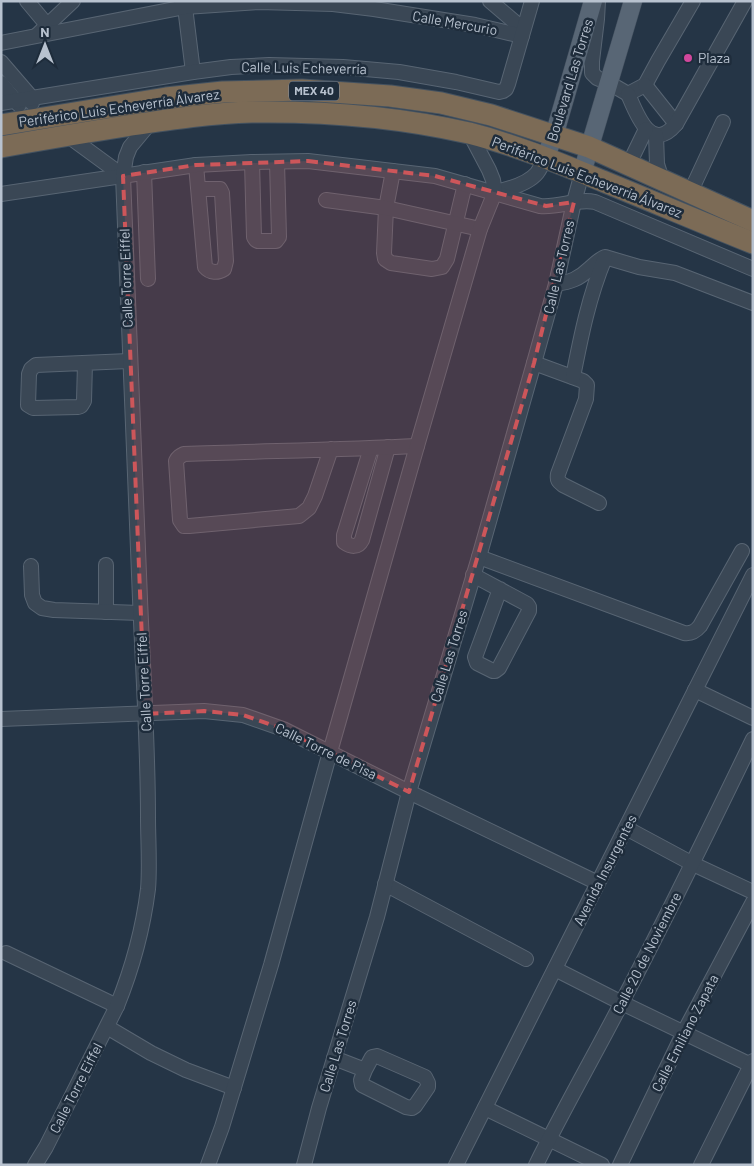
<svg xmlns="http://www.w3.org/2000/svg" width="754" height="1166" font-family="Barlow,sans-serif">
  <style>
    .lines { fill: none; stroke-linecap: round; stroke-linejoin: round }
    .minor-casing { stroke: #586573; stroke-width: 16 }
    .major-casing { stroke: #43505f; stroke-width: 19 }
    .highway-casing { stroke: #445260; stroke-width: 23 }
    .minor { stroke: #3a4755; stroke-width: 14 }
    .major { stroke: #586675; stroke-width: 18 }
    .highway { stroke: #7c6b56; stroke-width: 21 }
    .marked { fill: #cd565a; fill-opacity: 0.2; stroke: #cd565a; stroke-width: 4; stroke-dasharray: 10 6; stroke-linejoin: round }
    .hotel-dot { fill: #d1479c; stroke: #1e2c3b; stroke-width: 2 }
    .labels { text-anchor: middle; stroke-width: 5; stroke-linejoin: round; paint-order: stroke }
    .shield { fill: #1e2c3b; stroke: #8a95a3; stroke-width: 1 }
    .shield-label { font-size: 12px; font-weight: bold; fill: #b8c2cf }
    .street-label { font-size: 14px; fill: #b8c2cf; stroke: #1e2c3b }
    .poi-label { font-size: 14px; fill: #b8c2cf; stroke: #1e2c3b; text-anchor: start }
  </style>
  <rect width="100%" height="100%" fill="#253546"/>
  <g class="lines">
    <defs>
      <g id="minor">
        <polyline points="27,1 52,31"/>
        <polyline points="181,1 185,7 193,72"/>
        <polyline points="490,1 523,29"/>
        <polyline points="598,1 597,19 592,61 592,73 597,78 609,83 628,94 645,85 658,61 693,1"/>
        <polyline points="37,35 73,1"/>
        <polyline points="1,43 185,7 259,2 333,4 374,9 475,25 522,36"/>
        <polyline points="1,62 32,98 32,103"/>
        <polyline points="1,83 19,105"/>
        <polyline points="645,85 676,124"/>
        <path d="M628 94C637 115 651 154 676 124L745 1"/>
        <polyline points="1,103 193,72 231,67 269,65 343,67 399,72 456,82 499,92 503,91 506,89 508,84 532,1"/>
        <polyline points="67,135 123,176"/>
        <polyline points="656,135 657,164 662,180"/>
        <polyline points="252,162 254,237 256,240 258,241 276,241 279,237 277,162"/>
        <polyline points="629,164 646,129"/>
        <path d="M196 165 205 267C210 273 218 273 224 269L226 261 222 193 220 189H198"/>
        <polyline points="393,171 386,208 384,253 385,259 391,263 432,269 442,267 447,259 465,184"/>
        <polyline points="144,172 148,279"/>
        <path d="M495 192C509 189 528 184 537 173 540 169 543 163 545 158"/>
        <polyline points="690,193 723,122"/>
        <path d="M1 194 196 165 252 162 308 161 435 176 540 206C559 208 577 198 595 202L753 269"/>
        <polyline points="326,200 386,208 480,229"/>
        <path d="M556 284C570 282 579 279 589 269 594 265 599 259 605 257L639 267 675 273 753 303"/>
        <polyline points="85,363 84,401 81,406 78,407 33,408 28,405 29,374 31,369 36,365 129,361"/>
        <path d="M534 363 583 381 587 385 586 399 558 474C557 480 558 481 563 485L599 503"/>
        <path d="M573 377C581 336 589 296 605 258"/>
        <path d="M371 448 344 535V542C351 547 358 548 362 540L388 447"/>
        <path d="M331 449 315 496 309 508 299 516 189 526H184L180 520 176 461C178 457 180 456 184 454 262 451 340 450 417 446"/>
        <path d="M479 557 684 633C691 634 695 632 700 626L742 551"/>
        <polyline points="106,565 106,612"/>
        <polyline points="31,566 32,595 35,603 42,608 54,610 140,613"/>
        <polyline points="473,575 527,604 529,607 529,611 499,668 495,671 493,671 477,663 475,657 500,589"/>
        <polyline points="695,690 753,718"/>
        <polyline points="1,719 204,711 243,715 283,729 409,792 598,883"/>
        <polyline points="626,828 693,864 753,892"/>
        <polyline points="385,884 526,959"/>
        <polyline points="6,953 117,1006"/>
        <polyline points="555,969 622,1003 753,1066"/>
        <polyline points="107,1027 151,1053 186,1070 234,1088"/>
        <polyline points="334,1058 365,1070 372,1057 377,1056 425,1077 428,1083 428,1087 415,1106 412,1108 406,1107 362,1085 361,1080 365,1070"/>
        <polyline points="485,1108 602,1165"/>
        <path d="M35 1165 46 1147 117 1006C132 969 143 929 148 889 150 867 148 840 148 817 148 745 143 672 140 599 133 458 128 317 123 176L126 157 130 147 150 123"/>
        <polyline points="208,1165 222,1127 271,965 330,752 417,446 480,229 495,192 493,180 489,170 470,134"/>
        <polyline points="304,1165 319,1108 377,917 409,792 479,557 534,363 556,284 574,202 582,173"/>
        <polyline points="456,1165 753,575"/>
        <path d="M536 1165C563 1110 593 1058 621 1004 667 917 710 828 753 739"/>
        <polyline points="620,1165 684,1032 753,902"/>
        <polyline points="701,1165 753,1061"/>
      </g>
      <g id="major">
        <polyline points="545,158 554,136 593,1"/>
        <polyline points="582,173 633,1"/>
      </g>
      <g id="highway">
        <polyline points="1,125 166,98 223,92 302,90 390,96 441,103 491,115 589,147 753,221"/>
        <path d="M1 147C45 139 88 132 132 125 172 119 212 113 252 112 325 111 399 117 469 133 516 145 561 164 605 182 654 202 703 223 753 243"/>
      </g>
    </defs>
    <use href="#minor" class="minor-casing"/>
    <use href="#major" class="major-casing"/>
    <use href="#highway" class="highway-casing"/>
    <use href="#minor" class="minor"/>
    <use href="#major" class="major"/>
    <use href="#highway" class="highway"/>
  </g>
  <path class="marked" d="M308 161 435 176 546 206 574 202 534 363 409 792 283 729 243 715 204 711 145 714 123 176 196 165Z"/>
  <circle class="hotel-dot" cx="688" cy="58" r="5"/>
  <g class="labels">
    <rect class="shield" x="289" y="81.5" width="50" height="19" rx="4"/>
    <g class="shield-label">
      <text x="314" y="95">MEX 40</text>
    </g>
    <g class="street-label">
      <text transform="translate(455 23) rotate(10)" y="5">Calle Mercurio</text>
      <text transform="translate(304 68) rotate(1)" y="5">Calle Luis Echeverría</text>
      <text transform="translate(570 80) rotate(-73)" y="5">Boulevard Las Torres</text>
      <text transform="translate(119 108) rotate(-8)" y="5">Periférico Luis Echeverría Álvarez</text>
      <text transform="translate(587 177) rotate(21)" y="5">Periférico Luis Echeverría Álvarez</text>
      <text transform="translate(559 267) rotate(-77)" y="5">Calle Las Torres</text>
      <text transform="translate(126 278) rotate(-92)" y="5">Calle Torre Eiffel</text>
      <text transform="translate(449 656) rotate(-73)" y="5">Calle Las Torres</text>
      <text transform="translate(144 682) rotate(-93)" y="5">Calle Torre Eiffel</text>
      <text transform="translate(326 751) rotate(26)" y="5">Calle Torre de Pisa</text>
      <text transform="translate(605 870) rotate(-63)" y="5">Avenida Insurgentes</text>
      <text transform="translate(647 953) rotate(-63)" y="5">Calle 20 de Noviembre</text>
      <text transform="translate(685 1033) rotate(-63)" y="5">Calle Emiliano Zapata</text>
      <text transform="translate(338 1046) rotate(-73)" y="5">Calle Las Torres</text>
      <text transform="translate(76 1088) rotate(-63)" y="5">Calle Torre Eiffel</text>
    </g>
    <g class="poi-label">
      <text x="698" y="63">Plaza</text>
    </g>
  </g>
  <rect width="754" height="1166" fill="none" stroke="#b8c2cf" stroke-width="5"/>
  <g transform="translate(45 45)" stroke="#1e2c3b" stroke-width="4" paint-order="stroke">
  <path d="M0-4L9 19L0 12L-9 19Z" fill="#b8c2cf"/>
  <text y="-8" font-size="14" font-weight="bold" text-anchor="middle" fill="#b8c2cf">N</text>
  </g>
</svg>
